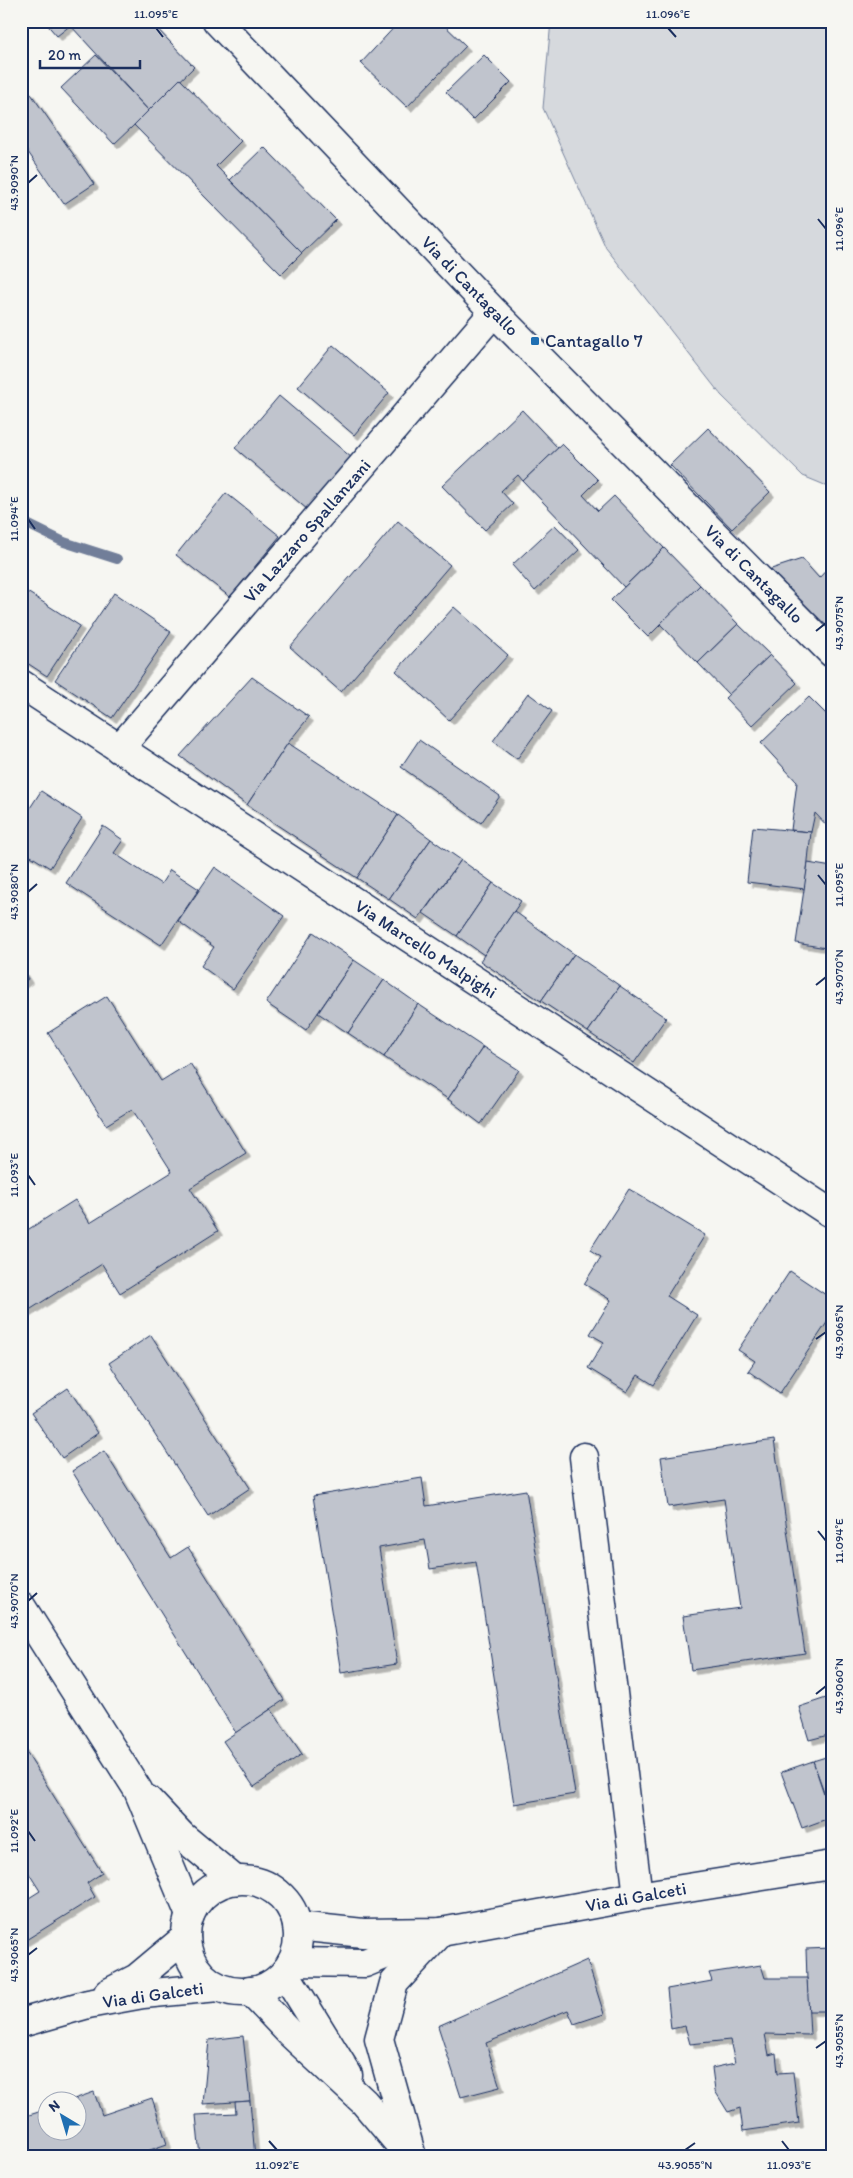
<svg xmlns="http://www.w3.org/2000/svg" width="853" height="2178" font-family="Itim,sans-serif">
  <style>
    .green { fill: #d6d9dd; stroke: #78849e }
    .lines { fill: none; stroke-linecap: round; stroke-linejoin: round }
    .stream { stroke: #717e99; stroke-width: 10 }
    .building { fill: #c0c4cd; stroke: #1b2f5e; filter: url(#shadow) }
    .minor-casing { stroke: #1b2f5e; stroke-width: 31 }
    .minor { stroke: #f6f6f2; stroke-width: 28 }
    .ticks { fill: none; stroke: #1b2f5e; stroke-width: 2 }
    .poi-dot { fill: #1f6fb2; stroke: #f6f6f2; stroke-width: 2 }
    .labels { text-anchor: middle; stroke-width: 4; stroke-linejoin: round; paint-order: stroke }
    .street-label { font-size: 18px; fill: #1b2f5e; stroke: #f6f6f2 }
    .poi-label { font-size: 18px; fill: #1b2f5e; stroke: #f6f6f2; text-anchor: start }
    .neatline { fill: none; stroke: #1b2f5e; stroke-width: 2 }
    .ticks-label { font-size: 12px; text-anchor: middle; fill: #1b2f5e }
  </style>
  <defs>
    <filter id="shadow"><feDropShadow dx="4.5" dy="4.5" stdDeviation="0" flood-color="#0004"/></filter>
  </defs>
  <rect width="100%" height="100%" fill="#f6f6f2"/>
  <filter id="ink" filterUnits="userSpaceOnUse"><feTurbulence type="fractalNoise" baseFrequency=".02" numOctaves="2"/><feDisplacementMap in="SourceGraphic" scale="10" xChannelSelector="R" yChannelSelector="G"/><feConvolveMatrix kernelMatrix="1 2 1 2 8 2 1 2 1" color-interpolation-filters="sRGB"/></filter>
  <g filter="url(#ink)">
    <polygon class="green" points="551,21 832,21 832,488 803,476 721,395 606,248 543,108"/>
    <g class="lines">
      <polyline class="stream" points="21,521 64,542 117,559"/>
    </g>
    <g class="building">
      <polygon points="44,21 76,21 57,36"/>
      <polygon points="76,21 150,21 194,67 149,111 71,26"/>
      <polygon points="400,21 440,21 466,46 407,107 361,63"/>
      <polygon points="96,55 149,111 114,144 61,88"/>
      <polygon points="484,55 511,82 473,120 446,92"/>
      <polygon points="180,79 241,141 216,166 302,253 281,274 134,125"/>
      <polygon points="29,91 94,184 64,204 21,142 21,96"/>
      <polygon points="264,147 336,220 302,253 230,180"/>
      <polygon points="333,345 389,393 354,435 298,387"/>
      <polygon points="279,396 352,458 308,510 235,448"/>
      <polygon points="522,410 558,448 523,481 518,475 501,491 513,504 485,530 442,486"/>
      <polygon points="708,428 770,492 732,529 670,465"/>
      <polygon points="562,444 598,480 583,495 598,511 614,496 664,548 624,587 523,481"/>
      <polygon points="226,493 280,536 230,597 176,555"/>
      <polygon points="398,521 450,565 341,692 290,647"/>
      <polygon points="555,525 579,550 535,591 512,565"/>
      <polygon points="664,548 700,585 648,637 611,600"/>
      <polygon points="802,559 819,578 832,564 832,651 759,573"/>
      <polygon points="700,585 738,624 698,663 660,624"/>
      <polygon points="21,588 80,626 47,676 21,659"/>
      <polygon points="114,593 171,632 112,718 55,680"/>
      <polygon points="454,607 508,655 449,720 396,671"/>
      <polygon points="738,624 770,655 729,695 698,663"/>
      <polygon points="770,655 797,683 752,726 725,698"/>
      <polygon points="252,677 309,717 288,743 247,805 180,756"/>
      <polygon points="528,693 552,711 517,759 493,741"/>
      <polygon points="809,697 832,720 832,831 815,813 811,832 791,830 797,782 761,743"/>
      <polygon points="419,740 500,796 481,823 401,767"/>
      <polygon points="288,743 398,815 357,878 247,805"/>
      <polygon points="41,791 82,818 50,868 21,850 21,822"/>
      <polygon points="398,815 431,839 389,899 357,878"/>
      <polygon points="103,826 123,840 114,853 161,884 170,870 199,889 161,945 66,883"/>
      <polygon points="753,827 811,832 805,889 747,882"/>
      <polygon points="431,839 461,860 418,919 389,899"/>
      <polygon points="461,860 493,883 457,936 423,913"/>
      <polygon points="808,863 832,867 832,949 796,943"/>
      <polygon points="215,867 284,916 233,989 201,966 214,947 178,921"/>
      <polygon points="493,883 521,901 484,955 457,936"/>
      <polygon points="514,911 574,954 541,1001 480,961"/>
      <polygon points="313,932 354,960 306,1030 266,1003"/>
      <polygon points="574,954 620,986 588,1032 541,1001"/>
      <polygon points="354,960 384,980 348,1033 318,1013"/>
      <polygon points="21,968 28,979 21,984"/>
      <polygon points="384,980 418,1004 384,1057 348,1033"/>
      <polygon points="620,986 666,1018 634,1063 588,1032"/>
      <polygon points="107,996 161,1081 190,1063 246,1153 190,1188 218,1231 120,1293 102,1264 23,1314 21,1234 75,1200 90,1223 172,1172 132,1109 106,1125 48,1033"/>
      <polygon points="418,1004 483,1047 448,1099 384,1057"/>
      <polygon points="483,1047 519,1070 481,1124 448,1099"/>
      <polygon points="629,1189 705,1235 667,1296 697,1315 654,1385 638,1375 627,1392 588,1368 604,1342 590,1334 611,1300 584,1284 601,1257 590,1250"/>
      <polygon points="790,1271 832,1299 832,1315 780,1393 748,1371 755,1361 738,1350"/>
      <polygon points="151,1335 250,1488 208,1516 109,1363"/>
      <polygon points="68,1388 98,1433 62,1458 31,1413"/>
      <polygon points="774,1440 805,1653 691,1670 683,1616 740,1608 724,1499 668,1507 661,1457"/>
      <polygon points="104,1451 171,1558 188,1547 284,1700 236,1733 72,1471"/>
      <polygon points="422,1478 426,1506 526,1490 575,1794 514,1804 476,1562 430,1569 425,1540 379,1548 397,1664 341,1673 313,1496"/>
      <polygon points="832,1696 832,1734 809,1740 799,1707"/>
      <polygon points="271,1709 302,1754 254,1787 223,1741"/>
      <polygon points="21,1744 102,1873 87,1883 95,1897 21,1943 21,1903 40,1891 21,1861"/>
      <polygon points="832,1755 832,1814 813,1761"/>
      <polygon points="813,1761 832,1817 802,1828 781,1772"/>
      <polygon points="832,1948 832,2011 808,2011 806,1949"/>
      <polygon points="587,1960 604,2014 574,2024 568,2010 486,2043 500,2087 461,2097 438,2026"/>
      <polygon points="761,1965 765,1978 807,1978 810,2035 765,2034 769,2055 776,2053 778,2073 793,2072 799,2123 743,2131 740,2108 728,2112 715,2091 712,2068 735,2063 730,2040 690,2044 685,2026 671,2029 667,1989 712,1981 709,1973"/>
      <polygon points="243,2036 250,2101 203,2104 209,2040"/>
      <polygon points="94,2092 102,2115 152,2098 167,2144 130,2157 105,2157 104,2152 89,2157 21,2157 21,2139 29,2136 23,2117 48,2109 48,2130 78,2130 78,2100 71,2100"/>
      <polygon points="250,2101 255,2157 200,2157 196,2115 236,2113 235,2102"/>
    </g>
    <g class="lines">
      <defs>
        <g id="minor">
          <polyline points="217,21 494,312 832,653"/>
          <polyline points="21,684 829,1212 832,1211"/>
          <polyline points="119,749 494,312"/>
          <polyline points="584,1457 638,1896"/>
          <polyline points="21,1606 138,1790 190,1915"/>
          <polyline points="148,1800 182,1836 235,1880"/>
          <circle cx="242" cy="1936" r="56"/>
          <polyline points="297,1926 363,1933 441,1932 638,1896 832,1865"/>
          <polyline points="292,1962 365,1963 428,1937"/>
          <polyline points="285,1973 348,2075"/>
          <polyline points="250,1991 291,2034 364,2102 407,2153"/>
          <polyline points="108,1993 137,1978 186,1937"/>
          <polyline points="21,2023 88,2004 143,1994 218,1987"/>
          <polyline points="412,2157 379,2039 394,1983 441,1932"/>
        </g>
      </defs>
      <use href="#minor" class="minor-casing"/>
      <use href="#minor" class="minor"/>
    </g>
  </g>
  <path class="ticks" d="M156 28 163 37M668 28 676 37M28 183 37 175M818 219 826 229M28 519 35 529M816 631 826 623M818 875 826 885M28 892 37 884M816 985 826 977M28 1175 35 1185M816 1339 826 1332M818 1531 826 1541M28 1601 37 1593M816 1694 826 1686M28 1831 35 1841M28 1955 37 1948M816 2048 826 2041M269 2141 277 2150M782 2141 789 2150M685 2150 695 2143"/>
  <rect class="poi-dot" x="530" y="336" width="10" height="10" rx="2.5"/>
  <g class="labels">
    <g class="street-label">
      <text transform="translate(470 286) rotate(46)" y="6">Via di Cantagallo</text>
      <text transform="translate(307 531) rotate(-49)" y="6">Via Lazzaro Spallanzani</text>
      <text transform="translate(754 574) rotate(45)" y="6">Via di Cantagallo</text>
      <text transform="translate(426 949) rotate(33)" y="6">Via Marcello Malpighi</text>
      <text transform="translate(636 1897) rotate(-10)" y="6">Via di Galceti</text>
      <text transform="translate(153 1995) rotate(-8)" y="6">Via di Galceti</text>
    </g>
    <g class="poi-label">
      <text x="545" y="347">Cantagallo 7</text>
    </g>
  </g>
  <rect width="853" height="2178" fill="none" stroke="#f6f6f2" stroke-width="55"/>
  <g transform="translate(62 2116) rotate(322)"><circle r="24" fill="#f6f6f2" stroke="#9ea6b7"/>
  <path d="M0-4L9 19L0 12L-9 19Z" fill="#1f6fb2"/>
  <text y="-8" font-size="14" font-weight="bold" text-anchor="middle" fill="#1b2f5e">N</text>
  </g>
  <path d="M40 60v8h100v-8" fill="none" stroke="#1b2f5e" stroke-width="2.5"/>
  <text x="48" y="60" font-size="15" fill="#1b2f5e" stroke="#f6f6f2" stroke-width="4" paint-order="stroke">20 m</text>
  <rect x="28" y="28" width="798" height="2122" class="neatline"/>
  <g class="ticks-label">
    <text x="156" y="18">11.095°E</text>
    <text x="668" y="18">11.096°E</text>
    <text transform="translate(14 183) rotate(-90)" y="4">43.9090°N</text>
    <text transform="translate(839 229) rotate(-90)" y="4">11.096°E</text>
    <text transform="translate(14 519) rotate(-90)" y="4">11.094°E</text>
    <text transform="translate(839 623) rotate(-90)" y="4">43.9075°N</text>
    <text transform="translate(839 885) rotate(-90)" y="4">11.095°E</text>
    <text transform="translate(14 892) rotate(-90)" y="4">43.9080°N</text>
    <text transform="translate(839 977) rotate(-90)" y="4">43.9070°N</text>
    <text transform="translate(14 1175) rotate(-90)" y="4">11.093°E</text>
    <text transform="translate(839 1332) rotate(-90)" y="4">43.9065°N</text>
    <text transform="translate(839 1541) rotate(-90)" y="4">11.094°E</text>
    <text transform="translate(14 1601) rotate(-90)" y="4">43.9070°N</text>
    <text transform="translate(839 1686) rotate(-90)" y="4">43.9060°N</text>
    <text transform="translate(14 1831) rotate(-90)" y="4">11.092°E</text>
    <text transform="translate(14 1955) rotate(-90)" y="4">43.9065°N</text>
    <text transform="translate(839 2041) rotate(-90)" y="4">43.9055°N</text>
    <text x="277" y="2169">11.092°E</text>
    <text x="685" y="2169">43.9055°N</text>
    <text x="789" y="2169">11.093°E</text>
  </g>
</svg>
